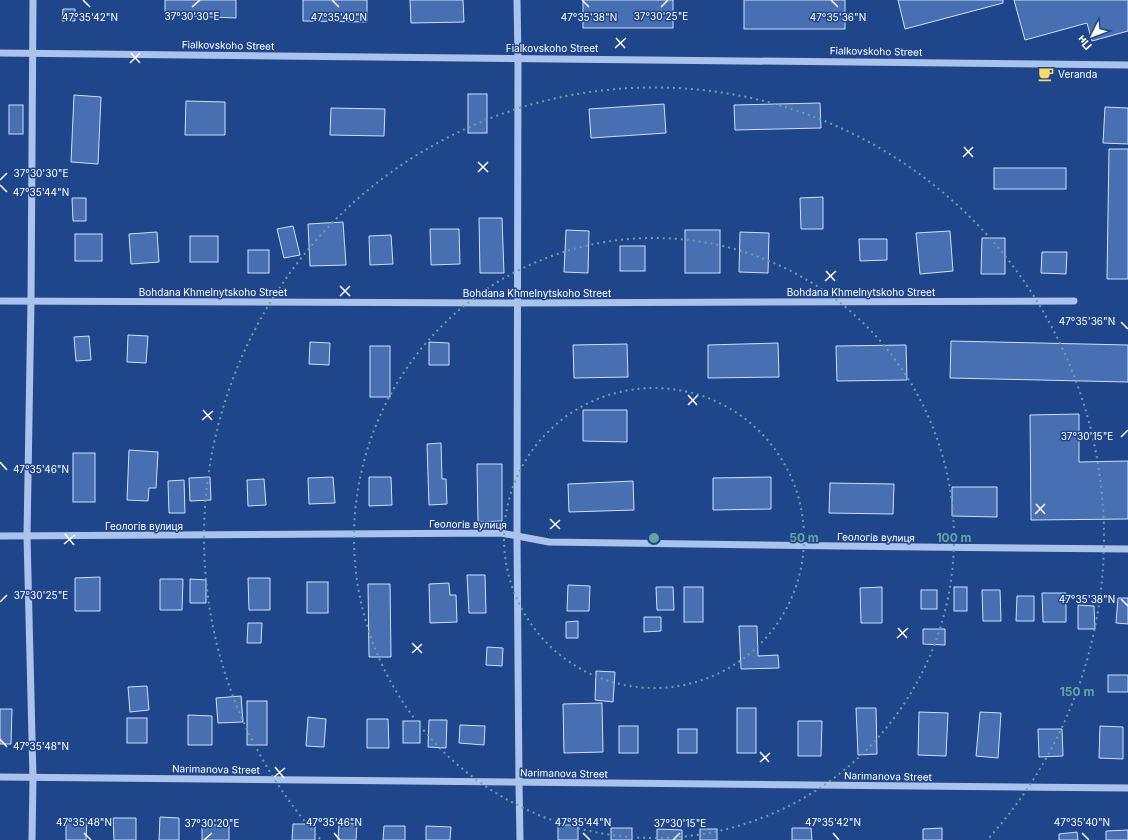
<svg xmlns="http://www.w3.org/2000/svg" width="1128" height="840" font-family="Inter,sans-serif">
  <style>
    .building { fill: #476fb2; stroke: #d0dff8 }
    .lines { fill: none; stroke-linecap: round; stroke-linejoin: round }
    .minor { stroke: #abc3ec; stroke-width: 7 }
    .ticks { fill: none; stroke: #fff; stroke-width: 1.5 }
    .ring { fill: none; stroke: #63a6a1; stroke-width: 2; stroke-dasharray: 2 4 }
    .labels { text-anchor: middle; stroke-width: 3; stroke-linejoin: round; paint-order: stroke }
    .street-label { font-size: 10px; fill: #fff; stroke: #1f468b }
    .poi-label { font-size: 10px; fill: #fff; stroke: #1f468b; text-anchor: start }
    .ticks-label { font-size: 10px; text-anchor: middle; fill: #fff; stroke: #1f468b; stroke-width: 3; stroke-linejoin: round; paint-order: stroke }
    .centre { fill: #63a6a1; stroke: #1f468b; stroke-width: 2 }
    .ring-label { font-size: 12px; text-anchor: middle; font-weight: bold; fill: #63a6a1; stroke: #1f468b; stroke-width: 3; stroke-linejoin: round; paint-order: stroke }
  </style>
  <rect width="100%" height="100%" fill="#1f468b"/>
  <g class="building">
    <polygon points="165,0 236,0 236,18 165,15"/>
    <polygon points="303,0 367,0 367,22 303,21"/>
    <polygon points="410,0 463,0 464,22 411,23"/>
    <rect x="583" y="0" width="90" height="28"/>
    <rect x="744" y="0" width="101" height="29"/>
    <polygon points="898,0 1003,0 1003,3 905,29"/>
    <polygon points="1014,0 1128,0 1128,31 1092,41 1087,23 1025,40"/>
    <polygon points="63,9 75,9 75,21 62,21"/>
    <rect x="468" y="94" width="19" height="39"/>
    <polygon points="74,95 101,97 98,164 71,162"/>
    <polygon points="186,101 225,102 225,135 185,135"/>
    <polygon points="820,103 821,128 735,130 734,105"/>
    <polygon points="664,104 666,133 591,138 589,109"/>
    <rect x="9" y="105" width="14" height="29"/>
    <polygon points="1105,107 1128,108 1128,144 1103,143"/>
    <polygon points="331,108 385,109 384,136 330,135"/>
    <polygon points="1109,149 1128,149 1128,279 1107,279"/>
    <rect x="994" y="168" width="72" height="21"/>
    <polygon points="823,197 823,229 801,229 800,198"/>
    <polygon points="72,198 86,198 86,221 73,221"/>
    <polygon points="479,218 502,218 504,273 480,273"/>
    <polygon points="343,222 346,265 310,266 308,224"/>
    <polygon points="293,226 300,255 284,258 277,229"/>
    <polygon points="430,229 459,229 460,264 431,265"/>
    <polygon points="566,230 589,231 588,273 564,272"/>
    <rect x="685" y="230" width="35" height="43"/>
    <polygon points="950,231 953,271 920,274 916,233"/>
    <polygon points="157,232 159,262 131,264 129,234"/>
    <polygon points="740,232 769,233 768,273 739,272"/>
    <rect x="75" y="234" width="27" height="27"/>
    <polygon points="391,235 393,264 370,265 369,236"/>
    <rect x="190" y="236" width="28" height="26"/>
    <polygon points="982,238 1005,238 1005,274 981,274"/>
    <polygon points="859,239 887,239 887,260 860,261"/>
    <rect x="620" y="246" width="25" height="25"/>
    <rect x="248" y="250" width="21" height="23"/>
    <polygon points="1042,252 1067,252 1066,274 1041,273"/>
    <polygon points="128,335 148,336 146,363 127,362"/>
    <polygon points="89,336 91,360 76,361 74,337"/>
    <polygon points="951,341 1128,345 1128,382 950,378"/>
    <polygon points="310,342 330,343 329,365 309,364"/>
    <polygon points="429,342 449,343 449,365 429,365"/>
    <polygon points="778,343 779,377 708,378 708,345"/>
    <polygon points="627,344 628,377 574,378 573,345"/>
    <polygon points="906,345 907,380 837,381 836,346"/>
    <rect x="370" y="346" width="20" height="51"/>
    <polygon points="583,410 627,410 627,442 583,441"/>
    <polygon points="1079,414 1079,462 1128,461 1128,519 1031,520 1030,415"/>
    <polygon points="441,443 442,479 446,479 447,504 429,505 427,444"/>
    <polygon points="129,450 158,452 156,488 149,488 148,501 127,500"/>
    <rect x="73" y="453" width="22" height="49"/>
    <polygon points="477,464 502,464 502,521 478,522"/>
    <polygon points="210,477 211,500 190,501 189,478"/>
    <polygon points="333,477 335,503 309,504 308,478"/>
    <polygon points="369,477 391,477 392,505 369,506"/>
    <polygon points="771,477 771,509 713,510 713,478"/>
    <polygon points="264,479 266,505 248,506 247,480"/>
    <polygon points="184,480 185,513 169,513 168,481"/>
    <polygon points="633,481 634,510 569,512 568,484"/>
    <polygon points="830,483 894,484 893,514 829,513"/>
    <polygon points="952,487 997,487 997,517 952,516"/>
    <polygon points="467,575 485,575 486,613 469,613"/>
    <polygon points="100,577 100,611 75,611 75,578"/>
    <polygon points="248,578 270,578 270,610 249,610"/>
    <polygon points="160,579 183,579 182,610 160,610"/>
    <polygon points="190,579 206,580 206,603 190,603"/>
    <rect x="307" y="582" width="21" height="31"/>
    <polygon points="449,583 450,595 456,595 457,622 430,623 429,584"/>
    <polygon points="368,584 390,584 391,657 369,657"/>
    <polygon points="568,585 590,586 589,611 567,611"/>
    <polygon points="656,587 673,587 674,610 657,610"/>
    <rect x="684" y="587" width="19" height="35"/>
    <polygon points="882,587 882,623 861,623 860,588"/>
    <rect x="954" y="587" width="13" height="24"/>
    <rect x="921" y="590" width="16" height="19"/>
    <polygon points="982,590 1000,590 1001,621 983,621"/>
    <polygon points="1042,593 1066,593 1066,622 1043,622"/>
    <polygon points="1017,596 1034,596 1034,621 1016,621"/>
    <polygon points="1118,598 1128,598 1128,624 1116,623"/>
    <polygon points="1078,605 1094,606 1095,629 1078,629"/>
    <polygon points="644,617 661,617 661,631 644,632"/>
    <polygon points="578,621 578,638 566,638 566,622"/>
    <polygon points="248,623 262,623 261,643 247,643"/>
    <polygon points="739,626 757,626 758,656 778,655 779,668 741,669"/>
    <polygon points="923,629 945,629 945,645 923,644"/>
    <polygon points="487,647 503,648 502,666 486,665"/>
    <polygon points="596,671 615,672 613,702 595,700"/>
    <rect x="1108" y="675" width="20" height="17"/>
    <polygon points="147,686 149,710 130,712 128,687"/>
    <polygon points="241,696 243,722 218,723 216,698"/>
    <rect x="247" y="701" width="20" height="44"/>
    <polygon points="602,703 603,752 564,753 563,704"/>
    <rect x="737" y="708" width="19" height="45"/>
    <polygon points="856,708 876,708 877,754 858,755"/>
    <polygon points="0,709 12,709 11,744 0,744"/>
    <polygon points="919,712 948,713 946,756 918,755"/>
    <polygon points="980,712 1001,713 998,758 976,756"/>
    <polygon points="188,715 212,716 212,745 188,745"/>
    <polygon points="308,717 326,719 324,747 306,746"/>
    <rect x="127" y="718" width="20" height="25"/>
    <polygon points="367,719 388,719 389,748 367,748"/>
    <polygon points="429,720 447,720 446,748 428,747"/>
    <rect x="403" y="721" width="17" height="22"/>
    <polygon points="798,721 822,721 821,756 798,756"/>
    <polygon points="460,725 485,726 484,745 459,743"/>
    <rect x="619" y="726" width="19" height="27"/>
    <polygon points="1100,726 1123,727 1123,759 1099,758"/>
    <rect x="678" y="729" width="19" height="24"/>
    <polygon points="1038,729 1062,729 1063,756 1039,757"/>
    <polygon points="160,817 179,818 179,840 159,840"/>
    <polygon points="113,818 136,818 136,840 114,840"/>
    <polygon points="66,820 87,820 86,840 66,840"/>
    <polygon points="339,823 357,824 356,840 338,840"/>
    <polygon points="293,824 315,824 315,840 292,840"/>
    <rect x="202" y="825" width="27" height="15"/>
    <rect x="558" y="825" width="20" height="15"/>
    <polygon points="384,826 405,826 405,840 383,840"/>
    <polygon points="426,826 451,827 450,840 426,840"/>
    <rect x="611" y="828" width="21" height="12"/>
    <polygon points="792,828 811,828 812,840 792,840"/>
    <polygon points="942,828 942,840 923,840 923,829"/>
    <polygon points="657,829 682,830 682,840 657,840"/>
    <rect x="700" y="829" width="17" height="11"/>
    <polygon points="1128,830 1128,840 1106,840 1106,831"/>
    <polygon points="1077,832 1078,840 1059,840 1059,834"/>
  </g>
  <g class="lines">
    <g class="minor">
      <polyline points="517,0 518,58 517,536 519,782 520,840"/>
      <polyline points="0,53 1128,65"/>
      <polyline points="0,301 518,303 1074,301"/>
      <polyline points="0,536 501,533 549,542 919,547 1128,549"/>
      <polyline points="0,777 1128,788"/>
      <polyline points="32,840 33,778 27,536 31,301 33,0"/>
    </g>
  </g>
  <path class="ticks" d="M83 0 90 7M332 0 339 7M582 0 589 7M831 0 838 7M192 7 200 0M661 7 668 0M616 38 625 48M615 48 626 38M131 53 140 63M130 63 140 53M964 147 973 157M963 157 973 147M478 162 488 172M478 172 488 162M0 180 7 173M0 185 7 192M826 271 835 281M825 281 836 271M340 286 350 296M340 296 350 286M1121 322 1128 329M688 395 697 405M688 405 698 395M203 410 212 420M202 420 213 411M1121 437 1128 430M0 462 7 470M1036 504 1045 514M1035 514 1045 504M550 519 560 529M550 529 560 520M65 534 74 545M64 544 75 535M1121 599 1128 606M0 602 7 595M898 628 907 638M897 638 908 628M412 643 422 653M412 653 422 644M0 739 7 747M760 752 769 762M760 762 770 753M275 767 284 778M274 777 285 768M84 833 91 840M334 833 340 840M583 833 590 840M833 833 839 840M1082 833 1089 840M204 840 212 833M673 840 680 833"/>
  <g class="ring">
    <circle cx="654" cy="538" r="150"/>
    <circle cx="654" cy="538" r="300"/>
    <path d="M320 839A450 450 0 1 1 988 839"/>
  </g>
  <defs>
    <symbol id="cafe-bare" viewBox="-9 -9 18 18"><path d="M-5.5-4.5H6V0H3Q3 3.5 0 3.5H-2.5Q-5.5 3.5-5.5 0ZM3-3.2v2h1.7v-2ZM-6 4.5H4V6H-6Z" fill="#fadb6a" stroke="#1f468b" stroke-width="2.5" paint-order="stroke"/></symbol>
  </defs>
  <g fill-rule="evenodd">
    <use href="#cafe-bare" x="1035" y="63" width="22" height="22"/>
  </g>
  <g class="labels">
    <g class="street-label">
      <text transform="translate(228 45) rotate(1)" y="4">Fialkovskoho Street</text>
      <text x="552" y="52">Fialkovskoho Street</text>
      <text transform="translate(876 51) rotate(1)" y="4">Fialkovskoho Street</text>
      <text x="213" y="296">Bohdana Khmelnytskoho Street</text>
      <text x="861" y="296">Bohdana Khmelnytskoho Street</text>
      <text x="537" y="297">Bohdana Khmelnytskoho Street</text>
      <text transform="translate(468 524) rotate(1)" y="4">Геологів вулиця</text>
      <text x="144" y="530">Геологів вулиця</text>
      <text transform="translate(876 537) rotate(1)" y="4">Геологів вулиця</text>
      <text transform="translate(216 769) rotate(1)" y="4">Narimanova Street</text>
      <text transform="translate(564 773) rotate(1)" y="4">Narimanova Street</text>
      <text transform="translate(888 776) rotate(1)" y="4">Narimanova Street</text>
    </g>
    <g class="poi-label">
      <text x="1058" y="78">Veranda</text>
    </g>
  </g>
  <g class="ticks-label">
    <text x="192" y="20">37°30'30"E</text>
    <text x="661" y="20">37°30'25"E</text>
    <text x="589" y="21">47°35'38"N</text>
    <text x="90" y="21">47°35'42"N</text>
    <text x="339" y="21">47°35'40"N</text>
    <text x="838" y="21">47°35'36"N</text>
    <text x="41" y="177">37°30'30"E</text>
    <text x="41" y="196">47°35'44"N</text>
    <text x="1087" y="325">47°35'36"N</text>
    <text x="1087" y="440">37°30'15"E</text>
    <text x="41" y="473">47°35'46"N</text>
    <text x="41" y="599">37°30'25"E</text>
    <text x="1087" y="603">47°35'38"N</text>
    <text x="41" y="750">47°35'48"N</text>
    <text x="84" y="826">47°35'48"N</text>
    <text x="334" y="826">47°35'46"N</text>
    <text x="583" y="826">47°35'44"N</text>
    <text x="833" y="826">47°35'42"N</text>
    <text x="1082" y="826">47°35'40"N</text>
    <text x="212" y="827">37°30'20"E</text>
    <text x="680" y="827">37°30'15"E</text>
  </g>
  <circle cx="654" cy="538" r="6" class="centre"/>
  <g class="ring-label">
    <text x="804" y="542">50 m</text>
    <text x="954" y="542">100 m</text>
    <text x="1077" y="696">150 m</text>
  </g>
  <g transform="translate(1092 36) rotate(228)" stroke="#1f468b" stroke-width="3" paint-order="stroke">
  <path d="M0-3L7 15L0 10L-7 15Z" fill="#ffffff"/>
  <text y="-6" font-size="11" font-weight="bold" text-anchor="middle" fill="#ffffff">Пн</text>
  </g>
</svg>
